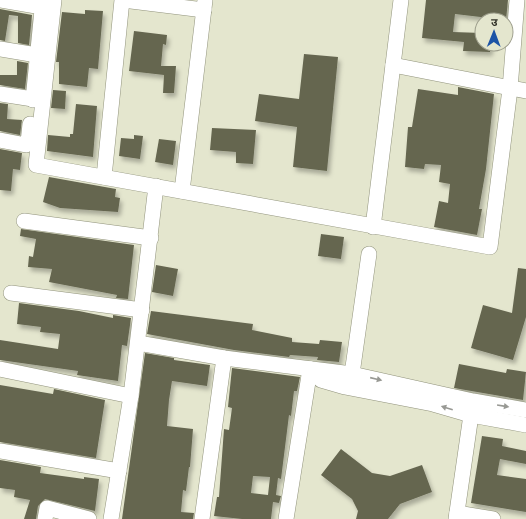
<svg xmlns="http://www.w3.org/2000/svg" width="526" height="519" font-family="'Work Sans','Noto Sans Devanagari',sans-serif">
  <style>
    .building { fill: #656650; fill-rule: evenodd; filter: url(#shadow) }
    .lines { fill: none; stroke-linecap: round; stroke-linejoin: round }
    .minor-casing { stroke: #91937c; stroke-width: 16 }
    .minor { stroke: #fff; stroke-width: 15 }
    .oneway { fill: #989994 }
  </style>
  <defs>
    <filter id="shadow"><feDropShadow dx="2.5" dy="4" stdDeviation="2" flood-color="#0004"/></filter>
  </defs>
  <rect width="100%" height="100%" fill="#e4e6ce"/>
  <g class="building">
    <polygon points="426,0 508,0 506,20 455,14 453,32 482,33 482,44 491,44 490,52 463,51 464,42 422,38"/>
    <polygon points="0,9 32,15 29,45 18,43 18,16 9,15 5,41 0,40"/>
    <polygon points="85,10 103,11 98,69 89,68 87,87 59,84 59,62 56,62 62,12 85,14"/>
    <polygon points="134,31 167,35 166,45 163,44 161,66 176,66 174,93 163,93 164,75 129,71"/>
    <polygon points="304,54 338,57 327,171 293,167 297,127 255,121 259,94 299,99"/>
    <polygon points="17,61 28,63 25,89 0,85 0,75 17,75"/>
    <polygon points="458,87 494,94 486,169 479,209 482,209 477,235 434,227 439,201 448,203 450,184 439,182 441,165 425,164 424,169 405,167 408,127 412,127 418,89 458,95"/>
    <polygon points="53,90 66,91 65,109 51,108"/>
    <polygon points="0,103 8,104 7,119 22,120 20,135 0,131"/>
    <polygon points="76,104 97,106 93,157 47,151 48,135 70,137 70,134 73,134"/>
    <polygon points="212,128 256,130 253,164 236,163 236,152 210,150"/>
    <polygon points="134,135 143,136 140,159 119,156 121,138 134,139"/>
    <polygon points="159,139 176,141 173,165 155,162"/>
    <polygon points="0,149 22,153 20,170 13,169 11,191 0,190"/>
    <polygon points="49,177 116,189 115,197 120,198 118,212 60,208 43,202"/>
    <polygon points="21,229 134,245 128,299 116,298 117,295 49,282 52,269 28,267 29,256 33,257 36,239 20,236"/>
    <polygon points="321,234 344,237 341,259 318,256"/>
    <polygon points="156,265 178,269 173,296 152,292"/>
    <polygon points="518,268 526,269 526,317 513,360 471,348 483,305 512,313"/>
    <polygon points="19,303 79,311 113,318 113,315 131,318 127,346 122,345 118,381 77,375 78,371 0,360 0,340 58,349 60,334 40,332 41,327 17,324"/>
    <polygon points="151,311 253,324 252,330 292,338 292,342 319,344 320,340 342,342 339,362 317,360 318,357 290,355 289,357 234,350 147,334"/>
    <polygon points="145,353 174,358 174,360 210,365 207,386 172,381 169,400 167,426 193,429 190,467 189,467 186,491 183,490 181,512 194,513 193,519 122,519"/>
    <polygon points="459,364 506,373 507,369 526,372 523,400 454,388"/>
    <path d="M232 368 300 377 297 391H294L291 416 289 415 281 479 278 478 276 495 281 496 279 503 273 502 271 519H242L214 516 217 497H219L224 429 229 430 232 408 228 407ZM253 476 270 477 268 495 251 493Z"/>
    <polygon points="0,385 53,394 54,389 105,400 96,458 0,442"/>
    <polygon points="482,436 503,439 502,446 526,451 526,464 500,459 497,475 526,479 526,512 471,503"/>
    <polygon points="341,449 372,473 390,476 422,465 432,492 400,504 388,519 356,519 358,511 352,499 321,475"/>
    <polygon points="0,460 41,467 40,473 84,479 84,477 99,479 95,511 45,499 38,506 36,519 24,519 30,500 14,497 15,490 0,488"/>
  </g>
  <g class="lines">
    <defs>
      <g id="minor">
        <polyline points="0,0 42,7"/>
        <polyline points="54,0 36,165 490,247 510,89 517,0"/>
        <polyline points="123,0 204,10"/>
        <polyline points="0,49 37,55"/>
        <polyline points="393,65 526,91"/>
        <polyline points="0,94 33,99"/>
        <polyline points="33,100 43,0"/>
        <polyline points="0,140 26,145 28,143 30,124"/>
        <polyline points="104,177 122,0"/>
        <polyline points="182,191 205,0"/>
        <polyline points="24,221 151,238"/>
        <polyline points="373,227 401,0"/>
        <polyline points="11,293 142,310"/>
        <polyline points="138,343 224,358 352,374 473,401 526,410"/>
        <polyline points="0,369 131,396"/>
        <polyline points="311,369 321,380 345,387 433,404 471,415 526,425"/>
        <polyline points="352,374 369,254"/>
        <polyline points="0,451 119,471"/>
        <polyline points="457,513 493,519"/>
        <polyline points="45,519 47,508 89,519"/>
        <polyline points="111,519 131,396 156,186"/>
        <polyline points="202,519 224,358"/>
        <polyline points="286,519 310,369"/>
        <polyline points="456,519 471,415"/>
      </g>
    </defs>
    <use href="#minor" class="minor-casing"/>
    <use href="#minor" class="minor"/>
  </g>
  <defs><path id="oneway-solid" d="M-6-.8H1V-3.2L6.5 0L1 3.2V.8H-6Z"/></defs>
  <g class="oneway">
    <use href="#oneway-solid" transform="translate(376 379) rotate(13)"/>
    <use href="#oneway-solid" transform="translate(503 406) rotate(9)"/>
    <use href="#oneway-solid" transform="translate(447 408) rotate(-163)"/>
  </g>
  <g transform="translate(494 32) rotate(1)"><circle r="19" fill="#e4e6ce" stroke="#9d9e8c"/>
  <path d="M0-3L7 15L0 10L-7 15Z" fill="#1d54a6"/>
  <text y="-6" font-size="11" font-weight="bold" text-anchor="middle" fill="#323329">उ</text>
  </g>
</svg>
